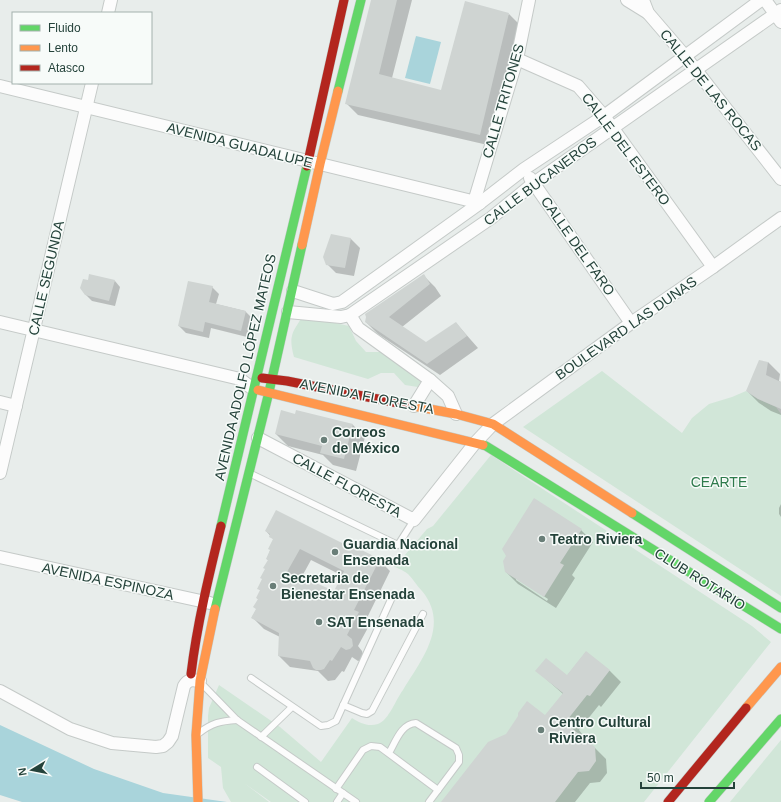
<svg xmlns="http://www.w3.org/2000/svg" width="781" height="802" font-family="Arial,sans-serif">
  <style>
    .green { fill: #d1e6d8 }
    .water { fill: #a9d4db }
    .shadow { fill: #0003; fill-rule: evenodd }
    .building { fill: #cfd4d2; fill-rule: evenodd }
    .lines { fill: none; stroke-linecap: round; stroke-linejoin: round }
    .lane-casing { stroke: #c5cac8; stroke-width: 8 }
    .street-casing { stroke: #c5cac8; stroke-width: 14 }
    .fast-casing { stroke: #c3cbc8; stroke-width: 10 }
    .slow-casing { stroke: #c3cbc8; stroke-width: 10 }
    .jam-casing { stroke: #c3cbc8; stroke-width: 10 }
    .lane { stroke: #fcfcfc; stroke-width: 6 }
    .street { stroke: #fcfcfc; stroke-width: 12 }
    .fast { stroke: #63d668; stroke-width: 9 }
    .slow { stroke: #ff974d; stroke-width: 9 }
    .jam { stroke: #b3261e; stroke-width: 9 }
    .poi-dot { fill: #697e78; stroke: #f7fbf9; stroke-width: 1.5 }
    .labels { text-anchor: middle; stroke-width: 3; stroke-linejoin: round; paint-order: stroke }
    .street-label { font-size: 14px; fill: #24423a; stroke: #f7fbf9 }
    .poi-label { font-size: 14px; font-weight: bold; fill: #24423a; stroke: #f7fbf9; text-anchor: start }
    .park-label { font-size: 14px; fill: #2d7a4b; stroke: #f7fbf9 }
  </style>
  <rect width="100%" height="100%" fill="#e8edeb"/>
  <g class="green">
    <path d="M303 316 349 326 356 341 366 352H382L422 379 418 387 405 385 394 373H381L368 379 294 357C289 336 291 334 303 316Z"/>
    <polygon points="602,371 682,433 692,418 709,404 732,397 746,391 758,399 776,407 781,414 781,596 523,427"/>
    <path d="M491 455 752 626 771 642 644 802H271L244 783 269 802H231L223 788 221 767 208 758V716L209 708 219 685 280 727 321 762 352 718C360 723 368 727 378 724 389 720 396 699 403 690 422 659 450 625 422 591 417 586 413 579 408 574 403 570 395 567 389 564L392 561 399 562 427 529 433 526Z"/>
    <polygon points="781,740 781,802 730,802"/>
  </g>
  <g class="water">
    <polygon points="416,36 441,42 430,84 405,78"/>
    <polygon points="0,725 94,769 163,793 227,802 22,802 0,795"/>
  </g>
  <g class="shadow">
    <polygon points="372,0 412,0 392,78 442,92 509,14 520,25 492,146 358,115 346,103"/>
    <polygon points="332,235 351,239 360,248 354,276 336,273 327,264"/>
    <polygon points="423,275 435,287 441,296 402,327 426,344 456,323 478,348 440,375 378,334 366,322"/>
    <polygon points="115,281 120,287 115,306 92,301 86,295"/>
    <polygon points="212,287 219,294 216,304 245,311 252,318 247,337 211,328 209,338 186,333 179,326"/>
    <polygon points="768,362 780,374 779,381 781,382 781,415 771,411 759,403 747,391"/>
    <polygon points="297,411 353,425 365,437 356,471 333,465 323,455 288,446 276,434 296,415"/>
    <polygon points="781,504 781,517 779,514 779,508"/>
    <path d="M581 530 593 542 572 575 575 578 556 608 518 584 506 572ZM516 578 548 599 547 601 516 580Z"/>
    <path d="M266 531 344 546 379 560 390 571 366 620 370 624 358 646 362 651 364 658 361 660 358 661 352 657 344 672 342 671 335 680 328 681 318 671 290 667 279 656 280 637 264 629 252 617 257 609 259 600 257 598 261 591 259 589 269 561 267 559 274 540ZM311 560 343 576 334 593 300 580Z"/>
    <polygon points="586,652 610,671 621,682 601,707 599,705 579,730 582,734 580,736 595,748 606,759 607,773 600,782 590,783 575,802 443,802 546,717 563,694 537,671 567,676"/>
  </g>
  <g class="building">
    <polygon points="371,0 397,0 379,74 441,90 465,1 509,13 480,135 345,104"/>
    <polygon points="331,234 351,238 345,268 326,265 323,257"/>
    <polygon points="89,274 115,280 109,301 85,295 80,288 83,279 88,280"/>
    <polygon points="424,274 430,284 389,317 426,342 456,322 467,336 427,364 365,322 366,317 365,314"/>
    <polygon points="188,281 213,286 209,302 246,311 241,331 205,322 203,332 178,326"/>
    <polygon points="759,360 768,362 766,375 781,382 781,409 758,399 746,391"/>
    <polygon points="281,410 295,414 296,410 353,424 344,459 320,453 322,446 275,434"/>
    <polygon points="534,498 582,529 560,563 564,565 544,597 505,572 503,561 506,556 502,549"/>
    <path d="M276 510 344 544 345 542 380 559 354 610 359 612 347 635 352 639 353 646 350 649 346 650 341 647 332 661 330 660 324 669 321 670H316L313 668 310 661 278 656 279 633 251 618 256 609 253 607 258 599 256 598 260 590 257 589 262 579 260 578 265 569 263 568 268 560 266 559 270 550 268 549 273 539 269 537 270 534 265 531ZM300 549 344 571 334 591 307 579 305 582 287 572Z"/>
    <polygon points="586,651 610,670 590,696 587,695 568,719 572,722 569,726 595,747 596,761 589,771 578,772 555,802 441,802 488,742 506,734 518,716 518,713 527,701 545,715 563,693 535,671 546,658 567,675"/>
  </g>
  <g class="lines">
    <defs>
      <g id="lane">
        <polyline points="251,474 398,545 414,520"/>
        <polyline points="251,678 321,726 328,725 336,721 393,595"/>
        <polyline points="203,685 237,720 356,802"/>
        <polyline points="343,705 362,713 367,714 372,711 423,614"/>
        <path d="M199 733C212 723 220 721 237 720"/>
        <polyline points="261,737 292,707"/>
        <path d="M389 753C396 741 401 724 416 723L456 748 459 755V762L429 802"/>
        <polyline points="257,767 305,802"/>
        <polyline points="336,789 363,750 371,746 380,747 438,790"/>
        <polyline points="337,802 343,793"/>
      </g>
      <g id="street">
        <polyline points="627,0 648,13"/>
        <polyline points="643,0 648,13 685,56 781,179"/>
        <polyline points="765,0 781,22"/>
        <polyline points="108,13 111,0"/>
        <polyline points="517,59 578,86 604,116 713,267"/>
        <polyline points="0,86 480,203"/>
        <polyline points="530,178 631,323"/>
        <polyline points="474,202 517,59 529,0"/>
        <polyline points="293,291 333,304 342,302 480,203 524,169 604,116 761,0"/>
        <polyline points="288,312 341,317 350,315 491,218 534,183 781,10"/>
        <polyline points="350,315 358,328 430,380 448,396 456,414"/>
        <polyline points="0,322 240,379 253,389"/>
        <polyline points="0,402 16,406"/>
        <polyline points="414,406 430,380"/>
        <polyline points="258,438 414,520 475,443 493,424 631,323 713,267 781,218"/>
        <polyline points="0,473 92,83"/>
        <polyline points="0,557 210,603"/>
        <path d="M0 691 70 729 112 743 156 747 163 746 168 742 172 736 184 686C188 679 192 680 200 681"/>
      </g>
      <g id="fast">
        <polyline points="338,91 361,0"/>
        <polyline points="483,445 486,446 781,629"/>
        <polyline points="632,513 781,608"/>
        <polyline points="221,526 307,166"/>
        <polyline points="215,609 269,392 302,245"/>
        <polyline points="709,802 781,719"/>
      </g>
      <g id="slow">
        <polyline points="302,245 320,164 338,91"/>
        <polyline points="258,390 483,445"/>
        <polyline points="408,405 456,414 493,424 632,513"/>
        <polyline points="746,708 781,667"/>
        <polyline points="198,802 196,735 200,681 215,609"/>
      </g>
      <g id="jam">
        <polyline points="307,166 344,0"/>
        <polyline points="262,378 287,381 408,405"/>
        <path d="M191 674C197 624 209 575 221 526"/>
        <polyline points="668,802 746,708"/>
      </g>
    </defs>
    <use href="#lane" class="lane-casing"/>
    <use href="#street" class="street-casing"/>
    <use href="#fast" class="fast-casing"/>
    <use href="#slow" class="slow-casing"/>
    <use href="#jam" class="jam-casing"/>
    <use href="#lane" class="lane"/>
    <use href="#street" class="street"/>
    <use href="#fast" class="fast"/>
    <use href="#slow" class="slow"/>
    <use href="#jam" class="jam"/>
  </g>
  <g class="poi-dot">
    <circle cx="324" cy="440" r="4"/>
    <circle cx="542" cy="539" r="4"/>
    <circle cx="335" cy="552" r="4"/>
    <circle cx="273" cy="586" r="4"/>
    <circle cx="319" cy="622" r="4"/>
    <circle cx="541" cy="730" r="4"/>
  </g>
  <g class="labels">
    <g class="street-label">
      <text transform="translate(711 90) rotate(51)" y="5">CALLE DE LAS ROCAS</text>
      <text transform="translate(503 101) rotate(-74)" y="5">CALLE TRITONES</text>
      <text transform="translate(240 145) rotate(14)" y="5">AVENIDA GUADALUPE</text>
      <text transform="translate(626 149) rotate(53)" y="5">CALLE DEL ESTERO</text>
      <text transform="translate(540 181) rotate(-37)" y="5">CALLE BUCANEROS</text>
      <text transform="translate(578 246) rotate(55)" y="5">CALLE DEL FARO</text>
      <text transform="translate(46 278) rotate(-77)" y="5">CALLE SEGUNDA</text>
      <text transform="translate(626 328) rotate(-35)" y="5">BOULEVARD LAS DUNAS</text>
      <text transform="translate(245 367) rotate(-77)" y="5">AVENIDA ADOLFO LÓPEZ MATEOS</text>
      <text transform="translate(367 396) rotate(11)" y="5">AVENIDA FLORESTA</text>
      <text transform="translate(347 485) rotate(28)" y="5">CALLE FLORESTA</text>
      <text transform="translate(700 579) rotate(32)" y="5">CLUB ROTARIO</text>
      <text transform="translate(108 581) rotate(12)" y="5">AVENIDA ESPINOZA</text>
    </g>
    <g class="poi-label">
      <text x="332" y="437">Correos<tspan x="332" dy="16">de México</tspan></text>
      <text x="550" y="544">Teatro Riviera</text>
      <text x="343" y="549">Guardia Nacional<tspan x="343" dy="16">Ensenada</tspan></text>
      <text x="281" y="583">Secretaria de<tspan x="281" dy="16">Bienestar Ensenada</tspan></text>
      <text x="327" y="627">SAT Ensenada</text>
      <text x="549" y="727">Centro Cultural<tspan x="549" dy="16">Riviera</tspan></text>
    </g>
    <g class="park-label">
      <text x="719" y="487">CEARTE</text>
    </g>
  </g>
  <rect x="12" y="12" width="140" height="72" fill="#f7fbf9" stroke="#a3b1ad"/>
  <rect x="20" y="25" width="20" height="6" fill="#63d668" stroke="#a3b1ad"/>
  <text x="48" y="32" font-size="12" fill="#24423a">Fluido</text>
  <rect x="20" y="45" width="20" height="6" fill="#ff974d" stroke="#a3b1ad"/>
  <text x="48" y="52" font-size="12" fill="#24423a">Lento</text>
  <rect x="20" y="65" width="20" height="6" fill="#b3261e" stroke="#a3b1ad"/>
  <text x="48" y="72" font-size="12" fill="#24423a">Atasco</text>
  <g transform="translate(32 770) rotate(260)" stroke="#f7fbf9" stroke-width="3" paint-order="stroke">
  <path d="M0-3L7 15L0 10L-7 15Z" fill="#24423a"/>
  <text y="-6" font-size="11" font-weight="bold" text-anchor="middle" fill="#24423a">N</text>
  </g>
  <path d="M641 782v6h93v-6" fill="none" stroke="#24423a" stroke-width="2"/>
  <text x="647" y="782" font-size="12" fill="#24423a" stroke="#f7fbf9" stroke-width="3" paint-order="stroke">50 m</text>
</svg>
